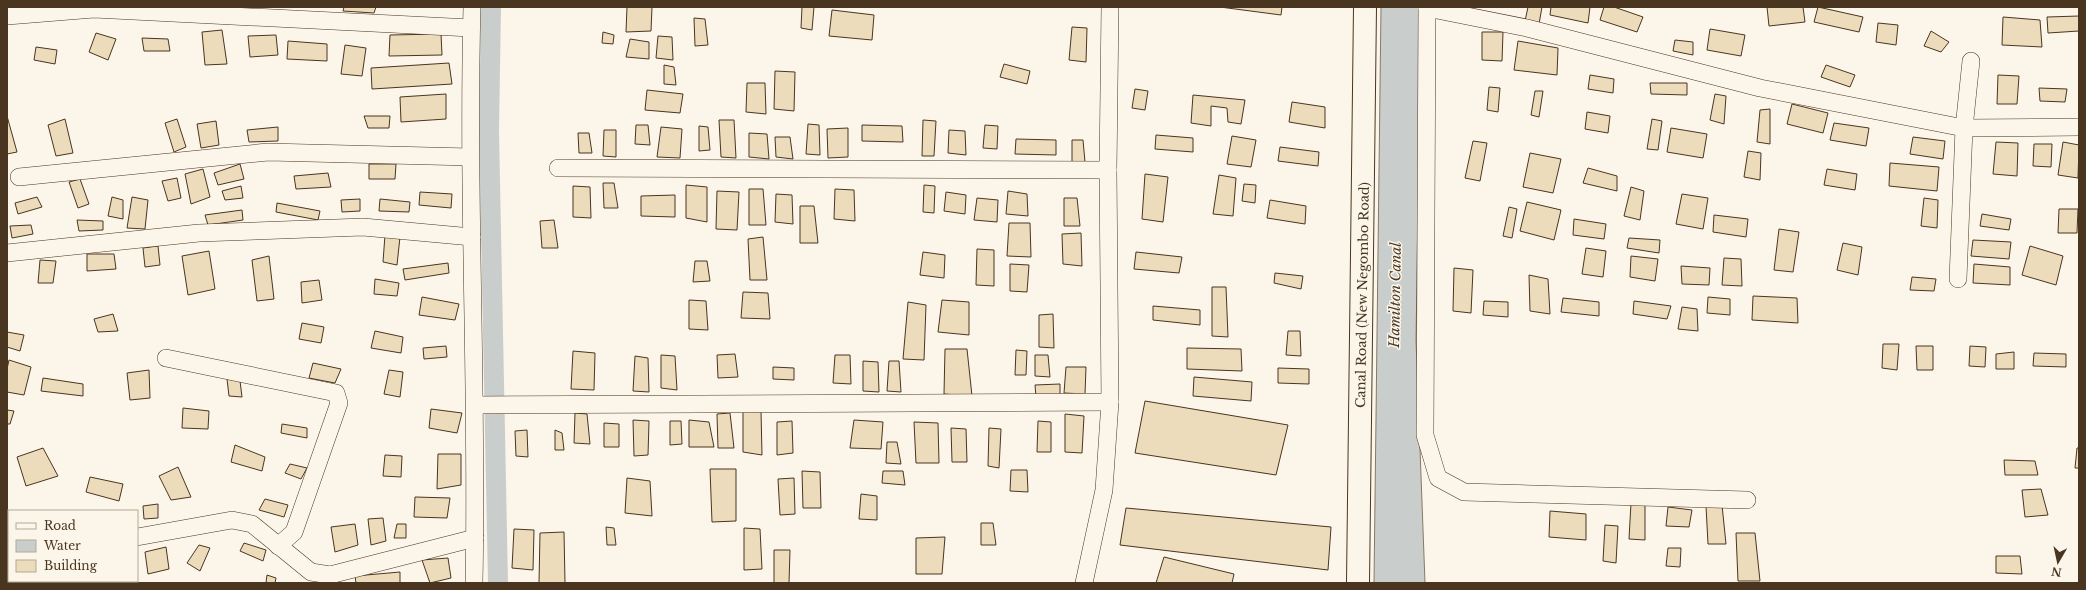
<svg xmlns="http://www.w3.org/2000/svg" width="2086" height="590" font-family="'Libre Baskerville',serif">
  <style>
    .water { fill: #c9cecd; stroke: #887966 }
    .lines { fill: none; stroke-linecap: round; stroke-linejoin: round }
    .canal { stroke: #c9cecd; stroke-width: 20 }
    .building { fill: #ecdcbc; stroke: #4a3520 }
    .street-casing { stroke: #4a3520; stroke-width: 18 }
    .primary-casing { stroke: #4a3520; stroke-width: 24 }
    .street { stroke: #fbf6e9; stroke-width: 17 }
    .primary { stroke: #fbf6e9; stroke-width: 22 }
    .labels { text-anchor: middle; stroke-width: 3; stroke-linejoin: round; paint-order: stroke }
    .street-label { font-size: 13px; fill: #4a3520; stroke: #fbf6e9 }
    .water-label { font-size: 14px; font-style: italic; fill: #4a3520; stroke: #fbf6e9 }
  </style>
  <rect width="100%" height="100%" fill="#fbf6e9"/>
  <polygon class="water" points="1381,7 1421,7 1416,341 1425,583 1374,583"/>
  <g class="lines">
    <polyline class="canal" points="491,7 489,131 498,583"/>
  </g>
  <g class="building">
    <polygon points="344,7 376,7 374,13 343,11"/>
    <polygon points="627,7 652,7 651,31 626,32"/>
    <polygon points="802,7 814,7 812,30 801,28"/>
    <polygon points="1220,7 1282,7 1281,15"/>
    <polygon points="1528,7 1542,7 1539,24 1525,21"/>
    <polygon points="1551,7 1590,7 1588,23 1550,15"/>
    <polygon points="1604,7 1614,7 1643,17 1637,32 1600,20"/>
    <polygon points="1767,7 1803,7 1805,22 1769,26"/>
    <polygon points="1818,7 1863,17 1859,32 1814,22"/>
    <polygon points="832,10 874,15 872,40 829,36"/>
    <polygon points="2079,16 2079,31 2048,33 2047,17"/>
    <polygon points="2003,17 2040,20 2042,47 2002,45"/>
    <polygon points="694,18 705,19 708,45 695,46"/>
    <polygon points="1878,23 1898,25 1896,45 1876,42"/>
    <polygon points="1072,27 1087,28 1086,62 1069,60"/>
    <polygon points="1710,29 1745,35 1741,56 1707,50"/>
    <polygon points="222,30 227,64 205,65 202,32"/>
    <polygon points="1931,31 1949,42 1941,52 1924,46"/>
    <polygon points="603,32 614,35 613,44 602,43"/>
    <polygon points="1482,32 1503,32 1502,61 1482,60"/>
    <polygon points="96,33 116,39 108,60 89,52"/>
    <polygon points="441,34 442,55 389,56 390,35"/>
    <polygon points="276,35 278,55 250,57 248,36"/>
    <polygon points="658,36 672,37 673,60 656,58"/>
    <polygon points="142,38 168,39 170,51 144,51"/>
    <polygon points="630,39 649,42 649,59 626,57"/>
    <polygon points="1675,40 1693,42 1693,55 1673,51"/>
    <polygon points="288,41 327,44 327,61 287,59"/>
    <polygon points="1518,41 1558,48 1557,75 1514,70"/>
    <polygon points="345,45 366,48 362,76 341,74"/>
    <polygon points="36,47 57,50 55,64 34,60"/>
    <polygon points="449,63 452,84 372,89 371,68"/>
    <polygon points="1004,64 1030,71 1027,84 1000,77"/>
    <polygon points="664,65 674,67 676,85 664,84"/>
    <polygon points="1826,65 1855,75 1850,87 1821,77"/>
    <polygon points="775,71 795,72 794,111 774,109"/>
    <polygon points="1590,75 1614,79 1613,93 1588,89"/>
    <polygon points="1998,75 2019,76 2017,104 1997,104"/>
    <polygon points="747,83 765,83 766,114 746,112"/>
    <polygon points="1650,83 1687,83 1687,95 1651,94"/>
    <polygon points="1489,87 1500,88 1498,112 1487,110"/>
    <polygon points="2039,88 2067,89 2065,102 2040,101"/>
    <polygon points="1135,89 1148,91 1145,110 1132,108"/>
    <polygon points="647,90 683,94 680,113 645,110"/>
    <polygon points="1535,91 1543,91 1539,117 1531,115"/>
    <polygon points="446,94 446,119 401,122 400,97"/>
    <polygon points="1715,94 1726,96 1724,124 1710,120"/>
    <polygon points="1193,95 1245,100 1241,124 1228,122 1227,108 1211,106 1211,126 1191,123"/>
    <polygon points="1292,102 1325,107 1325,128 1289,122"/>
    <polygon points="1792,104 1828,113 1823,133 1787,124"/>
    <polygon points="1770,109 1770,144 1757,142 1760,110"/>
    <polygon points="1587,112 1610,116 1608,133 1585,129"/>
    <polygon points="7,116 17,152 7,154"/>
    <polygon points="364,116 390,116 389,128 368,128"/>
    <polygon points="65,119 73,153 56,156 48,125"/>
    <polygon points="177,119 186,147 174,152 165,123"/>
    <polygon points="1652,119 1662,121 1658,150 1647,149"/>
    <polygon points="719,120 734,120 736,158 721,157"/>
    <polygon points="923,120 936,121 934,156 922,156"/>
    <polygon points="216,121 219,145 201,148 197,124"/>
    <polygon points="1834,123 1869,128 1866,146 1830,140"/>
    <polygon points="808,124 819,125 820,155 806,154"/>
    <polygon points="636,125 648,125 650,145 635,144"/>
    <polygon points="862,125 902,126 903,142 862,141"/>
    <polygon points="985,125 998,126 997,149 983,148"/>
    <polygon points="699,126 708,127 710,150 699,151"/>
    <polygon points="278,127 278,141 249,142 247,130"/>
    <polygon points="661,127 682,129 680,158 657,157"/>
    <polygon points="848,128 848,157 828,158 827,129"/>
    <polygon points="1671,128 1707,134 1703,158 1667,152"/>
    <polygon points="604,130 616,130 616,157 603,156"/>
    <polygon points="949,130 965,131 966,155 948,153"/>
    <polygon points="578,133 589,133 592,153 579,153"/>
    <polygon points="749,133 767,134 769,159 749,157"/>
    <polygon points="1156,135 1193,138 1193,152 1155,149"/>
    <polygon points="1232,136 1256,140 1251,167 1227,164"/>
    <polygon points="775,137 790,137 793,159 776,157"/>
    <polygon points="1913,137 1945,141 1943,159 1910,154"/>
    <polygon points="1016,139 1056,140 1056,155 1015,154"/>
    <polygon points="1072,140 1083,140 1085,162 1072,162"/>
    <polygon points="1473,141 1487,143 1480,181 1465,178"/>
    <polygon points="1996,142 2018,143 2017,176 1993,174"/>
    <polygon points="2063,142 2079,145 2078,178 2058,175"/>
    <polygon points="2034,144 2052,144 2051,167 2033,166"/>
    <polygon points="1280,147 1319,152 1318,166 1278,161"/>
    <polygon points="1748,151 1761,153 1760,180 1744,177"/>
    <polygon points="1530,153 1561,159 1553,193 1523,187"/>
    <polygon points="1890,163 1939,167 1937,191 1889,186"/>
    <polygon points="240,164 244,179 218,185 214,173"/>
    <polygon points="369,164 396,164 395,179 369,179"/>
    <polygon points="1588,168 1617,176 1617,191 1583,183"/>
    <polygon points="203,169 210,197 191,204 185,174"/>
    <polygon points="1827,169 1857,174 1855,190 1824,185"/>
    <polygon points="328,173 331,187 296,189 294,176"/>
    <polygon points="1145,174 1168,177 1163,222 1142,219"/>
    <polygon points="1219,175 1236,178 1233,216 1213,214"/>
    <polygon points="177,178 181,198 168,201 162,181"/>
    <polygon points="80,179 89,204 78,208 69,182"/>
    <polygon points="603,183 614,183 618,208 604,208"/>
    <polygon points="1244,184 1256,185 1255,203 1242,201"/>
    <polygon points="686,185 707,187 707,222 686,218"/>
    <polygon points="924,185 935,186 934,213 923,212"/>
    <polygon points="241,186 243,198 225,200 222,191"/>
    <polygon points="573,186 590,187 591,218 573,217"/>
    <polygon points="1631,187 1644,191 1640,220 1624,216"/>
    <polygon points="749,189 763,189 766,225 749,225"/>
    <polygon points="835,189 854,190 855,221 834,219"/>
    <polygon points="717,191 739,192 737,230 716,229"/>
    <polygon points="1008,191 1027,194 1028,216 1006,214"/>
    <polygon points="420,192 452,194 451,208 419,205"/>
    <polygon points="946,192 966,195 965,214 944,211"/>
    <polygon points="776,194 792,195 793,224 775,222"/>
    <polygon points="1682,194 1708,198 1703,229 1676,224"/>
    <polygon points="675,195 675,217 641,216 641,196"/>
    <polygon points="37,197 42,207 18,214 15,203"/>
    <polygon points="112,197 123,200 123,219 108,216"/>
    <polygon points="132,197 148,200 145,229 127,228"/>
    <polygon points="977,198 998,200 997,222 974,220"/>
    <polygon points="1064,198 1077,198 1080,226 1064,226"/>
    <polygon points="1924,198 1938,200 1937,228 1921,226"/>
    <polygon points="360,199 360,211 342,212 341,200"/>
    <polygon points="380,199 410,202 409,212 379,211"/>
    <polygon points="1270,200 1306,206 1305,224 1267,218"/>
    <polygon points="1527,202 1561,210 1554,240 1520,231"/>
    <polygon points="277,203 320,211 318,220 276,212"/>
    <polygon points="800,206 814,206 818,243 800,243"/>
    <polygon points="1509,207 1517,209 1512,238 1503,236"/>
    <polygon points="2059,209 2078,209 2077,233 2058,233"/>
    <polygon points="242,210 243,220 208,225 205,215"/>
    <polygon points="1982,214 2011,219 2009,230 1980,226"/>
    <polygon points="1714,215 1748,219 1746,237 1713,232"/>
    <polygon points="1574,219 1606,224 1604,239 1573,235"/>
    <polygon points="77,220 103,221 103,230 79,231"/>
    <polygon points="554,220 558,248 542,248 540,221"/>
    <polygon points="1009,223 1030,223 1031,257 1007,256"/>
    <polygon points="31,225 33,234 12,238 10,226"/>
    <polygon points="1779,229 1799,232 1793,272 1774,270"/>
    <polygon points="1081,233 1082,266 1063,264 1062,234"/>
    <polygon points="385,235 400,237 397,265 383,262"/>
    <polygon points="763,237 767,280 750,280 748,239"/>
    <polygon points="1629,238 1660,240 1659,253 1627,248"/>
    <polygon points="1973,240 2011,242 2009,259 1971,256"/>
    <polygon points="1843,243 1862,247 1858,275 1837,270"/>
    <polygon points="158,246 160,265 145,267 143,248"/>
    <polygon points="2030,246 2063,256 2056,285 2022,275"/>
    <polygon points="1586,248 1606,251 1603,277 1582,274"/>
    <polygon points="977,249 994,250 994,286 976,285"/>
    <polygon points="209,251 215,289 188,295 182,256"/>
    <polygon points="923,252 945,255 944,278 920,275"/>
    <polygon points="1136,252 1182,257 1179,273 1134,269"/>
    <polygon points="87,254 114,254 116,269 87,271"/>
    <polygon points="269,256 274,299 257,301 252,260"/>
    <polygon points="1631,256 1658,259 1655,281 1630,277"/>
    <polygon points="1724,258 1741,259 1742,286 1722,285"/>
    <polygon points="40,260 56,261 53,283 38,283"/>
    <polygon points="695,261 707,261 710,281 693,282"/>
    <polygon points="448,263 449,273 405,280 403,269"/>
    <polygon points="1010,264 1029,265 1027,292 1010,291"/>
    <polygon points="1974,264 2010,267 2010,285 1973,283"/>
    <polygon points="1681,266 1710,268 1709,285 1682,284"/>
    <polygon points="1454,268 1473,270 1471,313 1453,311"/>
    <polygon points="1275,273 1303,276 1301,289 1274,283"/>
    <polygon points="1529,275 1548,279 1550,314 1530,311"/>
    <polygon points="1912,277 1936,279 1934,291 1910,290"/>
    <polygon points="375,279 399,283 397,296 374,294"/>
    <polygon points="319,280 322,300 302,303 301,282"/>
    <polygon points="1212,287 1226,287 1228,337 1212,336"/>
    <polygon points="743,292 768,293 770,319 741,318"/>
    <polygon points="1753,296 1797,298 1798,323 1752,320"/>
    <polygon points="422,297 459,304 455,320 419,315"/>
    <polygon points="1708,297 1730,299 1730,315 1707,313"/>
    <polygon points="1563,298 1599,302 1599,316 1561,312"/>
    <polygon points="689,300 706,301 708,330 689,329"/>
    <polygon points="942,300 969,302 969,335 938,332"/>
    <polygon points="1484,301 1508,302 1508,317 1483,315"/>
    <polygon points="1634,301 1671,306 1667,319 1633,314"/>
    <polygon points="908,302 926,305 924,360 903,359"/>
    <polygon points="1153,306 1200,310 1200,325 1153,320"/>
    <polygon points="1682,307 1697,309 1698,331 1678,329"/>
    <polygon points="113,314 118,331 98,332 94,319"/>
    <polygon points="1053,314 1054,348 1039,347 1039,315"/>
    <polygon points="302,323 324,327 321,343 299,339"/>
    <polygon points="375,331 403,337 401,353 371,348"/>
    <polygon points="1288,331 1300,331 1301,356 1286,355"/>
    <polygon points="7,332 24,335 20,351 7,347"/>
    <polygon points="1883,344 1899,344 1897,370 1882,368"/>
    <polygon points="446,346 447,357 424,359 423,348"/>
    <polygon points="1916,346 1933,346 1933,370 1917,370"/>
    <polygon points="1970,346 1986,347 1985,367 1969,366"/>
    <polygon points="1187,348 1241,349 1242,371 1187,369"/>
    <polygon points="945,349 967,349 972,396 944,394"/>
    <polygon points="1016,350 1027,351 1026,375 1015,375"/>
    <polygon points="573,351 595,353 594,390 571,389"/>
    <polygon points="2014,352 2014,369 1996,369 1996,354"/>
    <polygon points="2034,353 2066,354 2066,367 2033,366"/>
    <polygon points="735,354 738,377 718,378 717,355"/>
    <polygon points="661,355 675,356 677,390 661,388"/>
    <polygon points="835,355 850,355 851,384 833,383"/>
    <polygon points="1035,355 1048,355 1050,377 1035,376"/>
    <polygon points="635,356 648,358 649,392 633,391"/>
    <polygon points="9,360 31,367 24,395 7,392 7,369"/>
    <polygon points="863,361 878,362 879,392 863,391"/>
    <polygon points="889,361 899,361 901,392 887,391"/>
    <polygon points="313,363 341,369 335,383 309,378"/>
    <polygon points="773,367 794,368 794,380 773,379"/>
    <polygon points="1066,367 1086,367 1085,394 1064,393"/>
    <polygon points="1278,368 1309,369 1309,384 1278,383"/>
    <polygon points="149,370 150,398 130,400 127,373"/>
    <polygon points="389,370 403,372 400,397 384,394"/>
    <polygon points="1194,377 1252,382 1251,401 1193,396"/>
    <polygon points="43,378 83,384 83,396 41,391"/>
    <polygon points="227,379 240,381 242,397 229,396"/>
    <polygon points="1060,384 1060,397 1036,397 1035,385"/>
    <polygon points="1145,401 1288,425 1276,475 1135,453"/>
    <polygon points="183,408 209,411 208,429 182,428"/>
    <polygon points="431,409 462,413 457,433 429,428"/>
    <polygon points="7,410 14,411 10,424 7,424"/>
    <polygon points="743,411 761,411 762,455 743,452"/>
    <polygon points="575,413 587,414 590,444 574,443"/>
    <polygon points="730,413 734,448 718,448 717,414"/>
    <polygon points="1065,414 1084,416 1082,453 1065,452"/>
    <polygon points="633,420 649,421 648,455 634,456"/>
    <polygon points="689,420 709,422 714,447 689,447"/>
    <polygon points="854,420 883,422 881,449 850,448"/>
    <polygon points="670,421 681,421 682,444 670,445"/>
    <polygon points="792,421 793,453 777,455 777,422"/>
    <polygon points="1038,421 1051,422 1051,452 1037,452"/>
    <polygon points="914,422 938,423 939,463 916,463"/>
    <polygon points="604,423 619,424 619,447 604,447"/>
    <polygon points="282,424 307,428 307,438 281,433"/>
    <polygon points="951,428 966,429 967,462 952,462"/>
    <polygon points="989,428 1001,429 999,468 988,466"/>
    <polygon points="527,430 528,457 516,456 515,431"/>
    <polygon points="555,430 562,433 564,450 555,450"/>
    <polygon points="887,442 897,442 901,464 886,463"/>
    <polygon points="235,445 265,457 262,471 231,462"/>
    <polygon points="43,448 58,476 26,486 17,457"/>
    <polygon points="2077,448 2079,448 2079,468 2075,468"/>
    <polygon points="438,454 461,454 461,485 437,489"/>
    <polygon points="385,455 402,456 401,477 383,476"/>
    <polygon points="2004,460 2035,461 2038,475 2005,475"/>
    <polygon points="290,464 307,468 301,479 285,473"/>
    <polygon points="178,467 191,497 171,500 159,476"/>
    <polygon points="710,469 736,469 736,521 712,522"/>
    <polygon points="1011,470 1027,470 1028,492 1010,491"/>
    <polygon points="802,471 820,472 821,508 803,508"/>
    <polygon points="883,471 903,471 905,485 882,483"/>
    <polygon points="90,477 123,484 119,501 86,492"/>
    <polygon points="627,478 650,481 652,516 625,513"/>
    <polygon points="794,478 795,514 780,515 778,479"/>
    <polygon points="2041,489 2048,515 2025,517 2022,490"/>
    <polygon points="861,494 877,496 877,520 859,519"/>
    <polygon points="415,497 450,498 447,518 414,517"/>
    <polygon points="265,499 288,505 284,517 259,510"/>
    <polygon points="1631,503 1645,504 1645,540 1629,539"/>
    <polygon points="158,504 158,518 144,519 143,506"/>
    <polygon points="1722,505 1726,544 1708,544 1706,506"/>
    <polygon points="1668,507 1692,510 1689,527 1666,526"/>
    <polygon points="1126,508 1331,527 1328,570 1120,545"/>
    <polygon points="1550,511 1586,514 1586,540 1549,537"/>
    <polygon points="383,518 386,541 371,545 368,519"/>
    <polygon points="981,523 993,523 996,545 981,545"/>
    <polygon points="355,524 358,545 335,552 331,527"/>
    <polygon points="397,524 406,524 406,538 394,538"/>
    <polygon points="1605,525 1618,526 1616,563 1603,561"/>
    <polygon points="606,527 614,528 616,545 607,545"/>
    <polygon points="744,528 760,529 762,569 744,570"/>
    <polygon points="514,529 534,530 533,570 512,568"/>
    <polygon points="564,532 565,583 539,583 540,533"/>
    <polygon points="1736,533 1755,533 1760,581 1738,581"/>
    <polygon points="945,537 942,574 916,574 916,538"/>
    <polygon points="244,543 266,550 263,561 240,551"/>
    <polygon points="199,545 210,548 200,571 187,563"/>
    <polygon points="166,547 169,569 148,574 145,552"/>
    <polygon points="1668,548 1681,548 1680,567 1666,566"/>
    <polygon points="774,550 790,550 789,583 774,583"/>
    <polygon points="1996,556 2020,556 2022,574 1996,573"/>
    <polygon points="1164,557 1234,574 1232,583 1156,583"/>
    <polygon points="448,558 451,578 430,583 422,560"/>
    <polygon points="400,572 400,583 356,583 355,576"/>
    <polygon points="267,575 276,578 275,583 266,583"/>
  </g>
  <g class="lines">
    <defs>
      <g id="street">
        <path d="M472 7C467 199 478 391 474 583"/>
        <polyline points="1427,7 1425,435 1438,478 1464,492 1747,500"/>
        <polyline points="1427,8 1527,28 1760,88 1964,128 2079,127"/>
        <polyline points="7,16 94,9 471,28"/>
        <polyline points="558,168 1108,170"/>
        <polyline points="19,177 268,152 470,157"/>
        <polyline points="7,253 199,233 363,227 472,237"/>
        <polyline points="1958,279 1964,128 1971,61"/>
        <polyline points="166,358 336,393 339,403 294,532 278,546"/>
        <polyline points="475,405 1110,402"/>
        <polyline points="137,537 232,520 252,524 311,572 330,575 475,538"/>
        <polyline points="7,561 9,560"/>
        <polyline points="1084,583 1104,490 1110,402 1108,170 1110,7"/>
      </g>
      <polyline id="primary" points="1358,583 1365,7"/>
    </defs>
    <use href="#street" class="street-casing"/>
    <use href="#primary" class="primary-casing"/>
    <use href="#street" class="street"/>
    <use href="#primary" class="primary"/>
  </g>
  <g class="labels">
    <g class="street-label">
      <text transform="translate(1362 295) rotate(-89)" y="5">Canal Road (New Negombo Road)</text>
    </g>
    <g class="water-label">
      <text transform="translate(1395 295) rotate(-89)" y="5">Hamilton Canal</text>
    </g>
  </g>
  <rect width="2086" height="590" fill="none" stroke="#4a3520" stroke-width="16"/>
  <rect x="8" y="510" width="130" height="72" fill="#fbf6e9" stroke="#b4a999"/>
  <rect x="16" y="523" width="20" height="6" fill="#fbf6e9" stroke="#b4a999"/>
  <text x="44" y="530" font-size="12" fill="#4a3520">Road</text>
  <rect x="16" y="540" width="20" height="12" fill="#c9cecd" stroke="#b4a999"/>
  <text x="44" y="550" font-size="12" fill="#4a3520">Water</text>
  <rect x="16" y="560" width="20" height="12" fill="#ecdcbc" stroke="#b4a999"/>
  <text x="44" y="570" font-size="12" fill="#4a3520">Building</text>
  <g transform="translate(2058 562) rotate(189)" stroke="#fbf6e9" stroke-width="3" paint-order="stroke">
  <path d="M0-3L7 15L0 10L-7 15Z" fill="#4a3520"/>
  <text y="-6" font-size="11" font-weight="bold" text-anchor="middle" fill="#4a3520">N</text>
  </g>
</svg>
